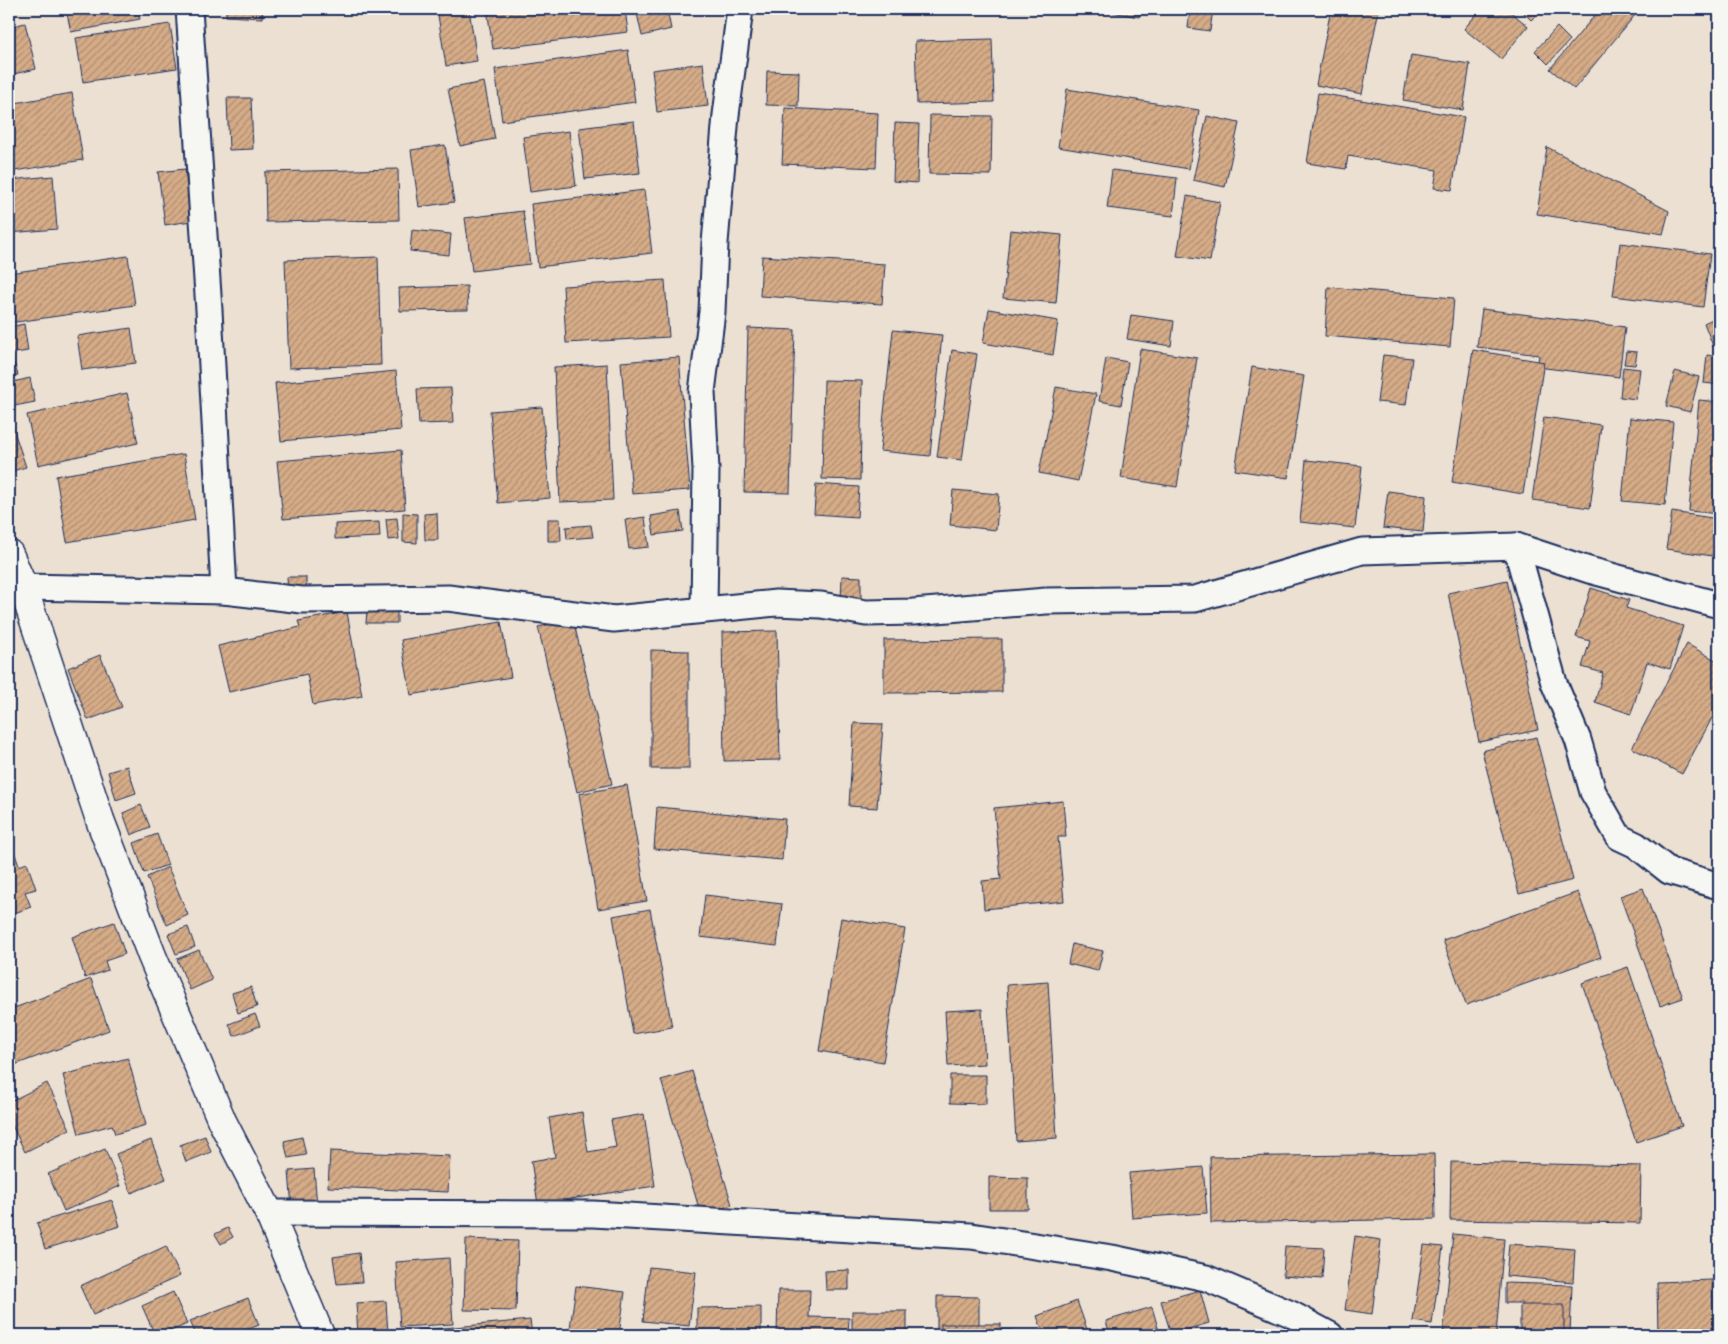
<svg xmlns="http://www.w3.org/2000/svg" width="1728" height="1344" font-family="Mali,sans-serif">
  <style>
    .building { fill: url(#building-hatch); stroke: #1b2f5e }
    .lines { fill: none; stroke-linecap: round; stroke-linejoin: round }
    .minor-casing { stroke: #1b2f5e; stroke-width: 29 }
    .tertiary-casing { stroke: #1b2f5e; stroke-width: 31 }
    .minor { stroke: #f6f6f2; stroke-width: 25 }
    .tertiary { stroke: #f6f6f2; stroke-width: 28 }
  </style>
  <defs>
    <pattern id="building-hatch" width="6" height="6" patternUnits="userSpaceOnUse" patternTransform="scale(1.25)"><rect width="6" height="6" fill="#d6ac87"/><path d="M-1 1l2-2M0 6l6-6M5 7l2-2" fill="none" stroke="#ad8c72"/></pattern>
  </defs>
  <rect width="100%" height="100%" fill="#ece0d2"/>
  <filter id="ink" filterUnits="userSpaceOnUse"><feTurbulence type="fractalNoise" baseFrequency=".02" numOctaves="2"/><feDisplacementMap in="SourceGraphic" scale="10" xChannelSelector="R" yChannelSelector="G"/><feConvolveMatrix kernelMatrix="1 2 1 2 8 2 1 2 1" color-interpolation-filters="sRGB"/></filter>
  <g filter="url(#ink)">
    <g class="building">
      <polygon points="66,9 138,9 140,19 71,32"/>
      <polygon points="226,9 263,9 262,18 226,16"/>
      <polygon points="437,9 469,9 477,61 446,66"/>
      <polygon points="487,9 625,9 628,32 493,49"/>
      <polygon points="636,9 667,9 671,29 642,36"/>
      <polygon points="1101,9 1141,9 1139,17 1101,10"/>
      <polygon points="1190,9 1213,9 1210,31 1188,28"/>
      <polygon points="1331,9 1379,9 1362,94 1316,85"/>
      <polygon points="1481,9 1507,9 1528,26 1501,59 1464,29"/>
      <polygon points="1520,9 1543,9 1531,20"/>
      <polygon points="1600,9 1640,9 1574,89 1550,69"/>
      <polygon points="25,23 36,69 9,75 9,27"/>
      <polygon points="170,24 177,68 83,82 76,38"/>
      <polygon points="1557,27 1570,40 1548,64 1535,51"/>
      <polygon points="992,39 994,102 917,104 915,41"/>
      <polygon points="628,50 635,102 502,121 495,69"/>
      <polygon points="1411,55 1470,64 1463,110 1403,100"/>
      <polygon points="703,63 708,106 657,112 652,70"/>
      <polygon points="767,71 799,72 798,106 766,105"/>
      <polygon points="484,82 495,139 460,146 448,89"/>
      <polygon points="1067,89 1199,110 1189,169 1058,147"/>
      <polygon points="72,93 83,160 9,172 9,104"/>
      <polygon points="1318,93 1464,117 1452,190 1434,188 1437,170 1348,156 1346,169 1307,163"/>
      <polygon points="227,98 251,98 253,149 229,150"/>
      <polygon points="785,108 878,113 876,168 782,164"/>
      <polygon points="930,115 992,116 991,175 929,174"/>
      <polygon points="1207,116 1239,123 1225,187 1193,180"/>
      <polygon points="634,121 640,173 585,179 579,128"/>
      <polygon points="895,123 919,124 917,183 893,181"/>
      <polygon points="569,131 576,186 530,192 523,137"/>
      <polygon points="445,145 454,202 419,207 411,150"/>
      <polygon points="1547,147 1669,211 1663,234 1537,214"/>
      <polygon points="185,169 191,221 165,225 158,172"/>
      <polygon points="398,169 399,220 266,222 265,172"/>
      <polygon points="1112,170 1177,178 1173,216 1107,208"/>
      <polygon points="53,176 57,229 9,233 9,180"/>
      <polygon points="644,190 652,253 538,267 531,204"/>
      <polygon points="1187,196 1220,202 1210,261 1177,256"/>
      <polygon points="523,211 530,264 472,271 465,218"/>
      <polygon points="412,230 451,234 449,255 410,251"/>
      <polygon points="1010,230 1062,235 1056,303 1003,298"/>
      <polygon points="1620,243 1710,254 1703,307 1613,296"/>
      <polygon points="128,256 135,305 9,323 9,273"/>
      <polygon points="762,256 885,264 882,304 760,296"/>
      <polygon points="378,257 381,365 289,368 285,260"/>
      <polygon points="665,280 669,337 566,343 563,286"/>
      <polygon points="467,286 468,310 400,311 399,288"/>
      <polygon points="1328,287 1454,298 1450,347 1325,336"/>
      <polygon points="989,309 1058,321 1053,355 983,343"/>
      <polygon points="1482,309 1625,327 1619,377 1537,367 1539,355 1477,347"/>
      <polygon points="1131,315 1174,321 1171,346 1127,339"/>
      <polygon points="1719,316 1719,349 1715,351 1704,323"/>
      <polygon points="24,324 28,351 9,354 9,327"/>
      <polygon points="131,328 136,363 82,370 77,336"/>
      <polygon points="748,328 795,330 790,493 744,492"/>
      <polygon points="893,330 942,335 930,456 880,451"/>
      <polygon points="1140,349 1197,358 1177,487 1121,478"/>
      <polygon points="952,350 977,354 962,460 937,457"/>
      <polygon points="1473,350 1544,362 1523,494 1452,482"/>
      <polygon points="1626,351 1637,352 1635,365 1624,364"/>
      <polygon points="1383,355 1412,358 1406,405 1377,402"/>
      <polygon points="1707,355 1719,357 1719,385 1704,383"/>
      <polygon points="12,357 18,375 9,377 9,358"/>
      <polygon points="679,357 690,490 632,494 621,362"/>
      <polygon points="1106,358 1128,362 1121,405 1099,401"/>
      <polygon points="607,364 613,500 560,502 554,367"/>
      <polygon points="1252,367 1304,376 1288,478 1235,470"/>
      <polygon points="1623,367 1640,369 1636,399 1620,397"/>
      <polygon points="396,371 401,430 281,441 275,383"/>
      <polygon points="1675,371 1699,377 1690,412 1666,406"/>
      <polygon points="30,378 35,402 9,407 9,383"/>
      <polygon points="824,380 862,381 860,480 822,479"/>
      <polygon points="1056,387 1096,394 1078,481 1039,473"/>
      <polygon points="451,388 453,423 419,424 417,389"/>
      <polygon points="127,393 138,443 38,465 27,415"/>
      <polygon points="1699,400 1719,402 1719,514 1689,511"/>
      <polygon points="542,407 550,498 498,503 490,411"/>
      <polygon points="9,416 26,467 9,472"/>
      <polygon points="1544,417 1601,425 1590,508 1532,500"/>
      <polygon points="1630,418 1673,422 1665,505 1622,501"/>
      <polygon points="401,450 405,509 283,519 277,461"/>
      <polygon points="184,454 195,520 67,542 56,476"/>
      <polygon points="1306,460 1362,466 1355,528 1300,522"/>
      <polygon points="816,484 859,487 857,517 814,514"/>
      <polygon points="953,490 999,494 996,530 950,525"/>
      <polygon points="1388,491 1426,496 1423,532 1383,528"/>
      <polygon points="680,511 683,531 654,535 651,516"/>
      <polygon points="1672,512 1719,519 1719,557 1666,549"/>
      <polygon points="403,513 417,514 417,543 403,542"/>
      <polygon points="437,513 438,540 425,540 424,514"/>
      <polygon points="645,517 649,547 629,549 625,520"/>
      <polygon points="397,518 399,539 388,540 386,519"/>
      <polygon points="548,519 560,519 561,541 548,541"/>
      <polygon points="379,522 380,537 335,539 335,524"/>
      <polygon points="591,525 593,537 567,539 566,527"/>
      <polygon points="842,576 861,577 861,602 841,601"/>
      <polygon points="287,577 306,577 306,595 288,596"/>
      <polygon points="1507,580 1538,730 1479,742 1448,593"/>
      <polygon points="1591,588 1629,600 1626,608 1683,626 1670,669 1647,662 1631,714 1595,702 1603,673 1582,667 1590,641 1576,637"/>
      <polygon points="367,610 397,610 397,623 366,623"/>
      <polygon points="347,612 362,696 313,705 307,674 229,692 218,646 300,627 298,621"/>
      <polygon points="573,619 612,784 577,792 538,627"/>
      <polygon points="501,622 511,677 411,695 401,640"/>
      <polygon points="777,631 780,760 724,761 722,632"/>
      <polygon points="1002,639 1002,692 884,693 884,640"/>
      <polygon points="1687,644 1719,662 1719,705 1682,774 1632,748"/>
      <polygon points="651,650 689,651 689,769 651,769"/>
      <polygon points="100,655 122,707 88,720 68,668"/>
      <polygon points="854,723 883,724 877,808 849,806"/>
      <polygon points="1536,737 1573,880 1519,894 1482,751"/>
      <polygon points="127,766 136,793 116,800 108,772"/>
      <polygon points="627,785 647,901 598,909 579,794"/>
      <polygon points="1063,801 1066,837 1058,837 1064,901 984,909 982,881 1001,879 994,808"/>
      <polygon points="141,805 150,827 131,835 123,813"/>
      <polygon points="657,807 785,819 782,860 654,849"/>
      <polygon points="157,834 168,865 144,873 134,843"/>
      <polygon points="14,851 19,866 27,863 36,889 25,892 31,907 9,915 9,852"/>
      <polygon points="168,867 188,915 167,925 147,877"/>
      <polygon points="1643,888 1683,998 1660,1006 1620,896"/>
      <polygon points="1578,892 1601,957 1466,1005 1443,940"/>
      <polygon points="705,895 782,904 777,946 700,937"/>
      <polygon points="650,909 672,1027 633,1034 613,916"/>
      <polygon points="841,918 905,929 883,1062 819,1051"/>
      <polygon points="114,922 125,954 105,961 108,970 85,978 72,937"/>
      <polygon points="188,927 195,947 176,954 168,934"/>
      <polygon points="1072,944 1103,951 1098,971 1068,964"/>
      <polygon points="199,950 212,980 190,990 177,959"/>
      <polygon points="1628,967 1682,1126 1636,1142 1582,983"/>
      <polygon points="91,979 109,1030 9,1067 9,1010"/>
      <polygon points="1048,982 1057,1138 1016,1141 1007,985"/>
      <polygon points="251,987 257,1007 238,1013 232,993"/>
      <polygon points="982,1009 985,1064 948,1066 945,1011"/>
      <polygon points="255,1014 260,1026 234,1036 229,1024"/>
      <polygon points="128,1058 146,1125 115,1134 112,1125 79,1134 63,1075"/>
      <polygon points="692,1071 732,1205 701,1215 661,1080"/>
      <polygon points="950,1075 986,1075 986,1104 950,1103"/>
      <polygon points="47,1083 70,1129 25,1152 9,1119 9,1102"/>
      <polygon points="582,1112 588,1152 616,1147 611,1120 644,1114 655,1186 538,1204 531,1161 555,1157 549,1118"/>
      <polygon points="205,1136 211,1152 186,1162 180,1145"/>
      <polygon points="302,1137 306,1155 288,1158 284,1141"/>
      <polygon points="151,1140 166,1179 131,1193 116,1154"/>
      <polygon points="105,1149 120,1186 64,1211 48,1174"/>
      <polygon points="330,1151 450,1156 448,1192 328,1187"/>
      <polygon points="1434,1154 1435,1219 1211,1223 1210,1157"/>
      <polygon points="1451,1162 1641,1166 1640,1223 1450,1220"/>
      <polygon points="1203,1167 1207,1213 1132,1218 1129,1173"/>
      <polygon points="314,1169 317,1206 292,1208 289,1171"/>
      <polygon points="989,1177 1028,1178 1028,1209 989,1209"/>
      <polygon points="112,1200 120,1226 45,1249 37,1223"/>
      <polygon points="228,1228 233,1237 221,1244 215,1234"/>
      <polygon points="1453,1234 1504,1239 1496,1335 1443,1335"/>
      <polygon points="1355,1236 1381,1240 1372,1314 1345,1310"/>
      <polygon points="466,1239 518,1241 516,1311 464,1310"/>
      <polygon points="1509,1244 1575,1249 1573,1282 1506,1276"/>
      <polygon points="1424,1245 1443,1247 1432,1324 1413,1321"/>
      <polygon points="166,1246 180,1276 93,1315 80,1286"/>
      <polygon points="1285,1246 1324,1248 1322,1279 1283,1276"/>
      <polygon points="359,1253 362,1282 337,1284 333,1257"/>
      <polygon points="449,1258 453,1324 400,1327 396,1262"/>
      <polygon points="649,1267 696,1272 689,1326 643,1321"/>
      <polygon points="849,1270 849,1290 826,1290 825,1271"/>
      <polygon points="1712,1280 1714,1335 1658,1335 1657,1282"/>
      <polygon points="1505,1283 1572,1285 1570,1335 1521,1335 1522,1303 1505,1303"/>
      <polygon points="576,1286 625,1292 619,1335 569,1335"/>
      <polygon points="778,1290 810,1290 809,1317 849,1318 848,1335 777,1335"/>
      <polygon points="1200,1290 1209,1323 1171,1334 1161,1301"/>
      <polygon points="173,1292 187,1324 162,1335 155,1335 142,1306"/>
      <polygon points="937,1296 979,1297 979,1330 1012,1330 1012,1335 937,1335"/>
      <polygon points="248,1298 259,1325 233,1335 196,1335 190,1321"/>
      <polygon points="386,1301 388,1335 358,1335 356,1303"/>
      <polygon points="1077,1301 1089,1335 1044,1335 1037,1316"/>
      <rect x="1520" y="1305" width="44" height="30"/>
      <polygon points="761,1307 761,1335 697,1335 697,1308"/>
      <polygon points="1152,1307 1160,1335 1110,1335 1106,1321"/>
      <rect x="852" y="1311" width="55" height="24"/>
      <polygon points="530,1320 532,1335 411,1335 411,1331"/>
      <rect x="941" y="1324" width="60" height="11"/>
      <polygon points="1228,1328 1230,1335 1204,1335"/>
    </g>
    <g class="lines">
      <defs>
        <g id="minor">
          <polyline points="189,9 209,310 224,591"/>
          <polyline points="1516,546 1554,683 1578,740 1593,792 1619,837 1636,845 1669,871 1719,886"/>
          <polyline points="9,592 23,587 224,591 302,600 448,598 614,619 776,603 821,605 866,613 913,612 1046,601 1195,599 1362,551 1516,546 1589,570 1719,605"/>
          <polyline points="704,609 706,470 702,392 712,312 715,243 726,115 740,9"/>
          <polyline points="269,1213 593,1214 971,1236 1112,1258 1206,1278 1291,1314 1330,1335"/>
        </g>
        <polyline id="tertiary" points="9,554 23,587 100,820 152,956 222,1121 269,1213 320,1335"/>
      </defs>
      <use href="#minor" class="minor-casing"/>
      <use href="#tertiary" class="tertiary-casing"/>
      <use href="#minor" class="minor"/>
      <use href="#tertiary" class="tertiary"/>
    </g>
  </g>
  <rect width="1728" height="1344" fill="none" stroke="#f6f6f2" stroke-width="30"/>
  <rect x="15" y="15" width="1698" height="1314" fill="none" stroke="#1b2f5e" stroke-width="2" filter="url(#ink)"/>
</svg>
